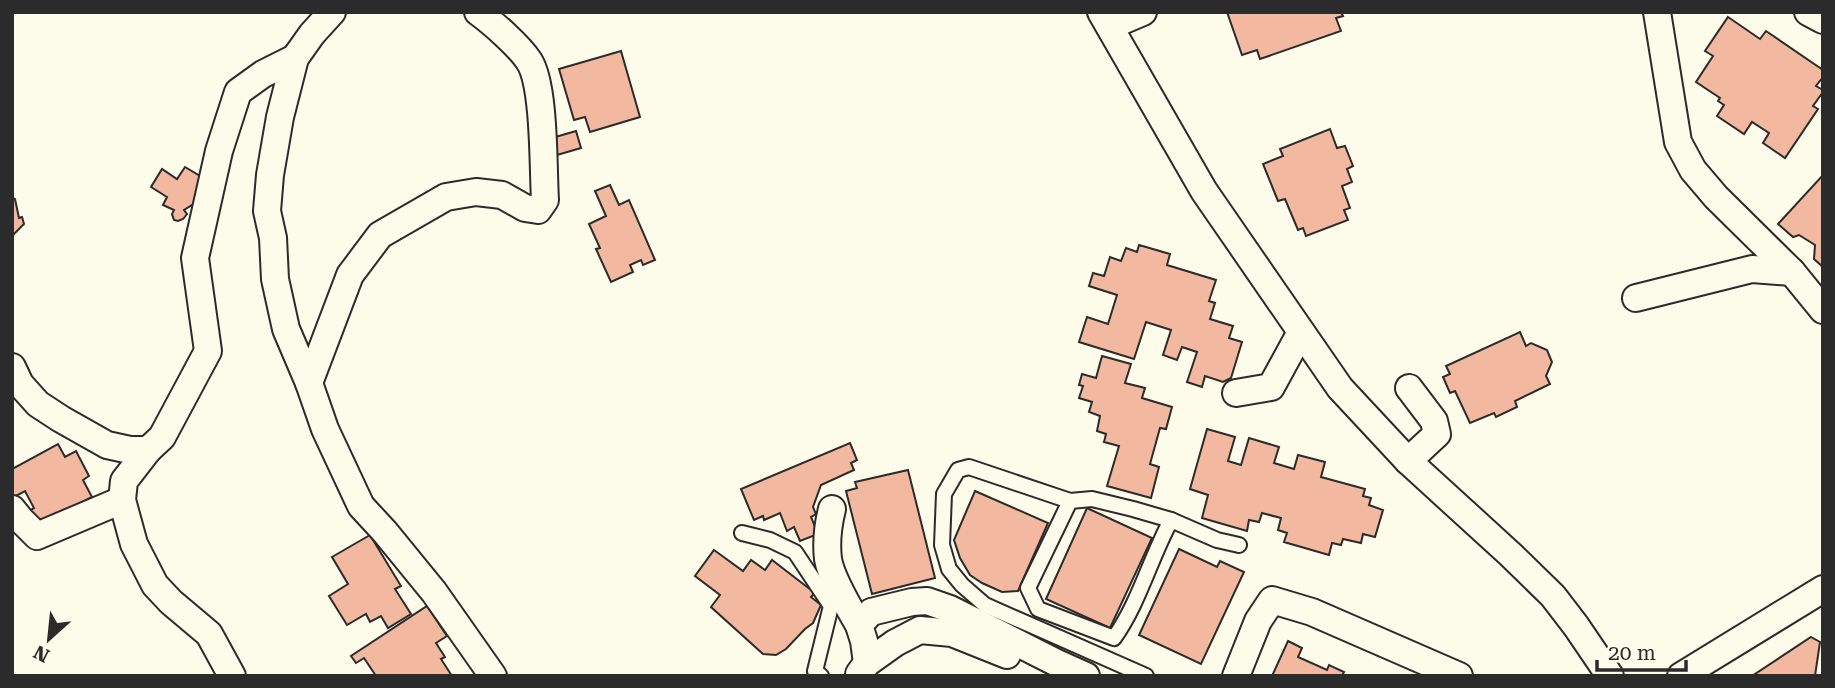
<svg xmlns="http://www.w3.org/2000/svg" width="1835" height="688" font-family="'Roboto Serif',serif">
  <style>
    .building { fill: #f2b8a0; stroke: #2b2b2b; stroke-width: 2 }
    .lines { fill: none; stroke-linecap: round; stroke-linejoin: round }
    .lane-casing { stroke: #2b2b2b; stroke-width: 18 }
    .street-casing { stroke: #2b2b2b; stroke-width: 30 }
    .lane { stroke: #fdfbea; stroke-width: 14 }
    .street { stroke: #fdfbea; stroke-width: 26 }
  </style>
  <rect width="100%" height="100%" fill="#fdfbea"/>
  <g class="building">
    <polygon points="1227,12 1341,12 1343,16 1336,18 1341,31 1260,59 1257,50 1242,55"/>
    <polygon points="1728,17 1760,39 1766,31 1823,70 1823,77 1816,86 1823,90 1823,92 1813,106 1818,109 1785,158 1763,143 1769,133 1752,122 1744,134 1717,116 1724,105 1718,101 1720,98 1696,82 1713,56 1705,51"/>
    <polygon points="621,51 640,117 590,132 585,117 574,120 559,69"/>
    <polygon points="1330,129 1337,148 1345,146 1353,166 1347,169 1352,182 1342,186 1350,208 1344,210 1348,220 1306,236 1303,228 1298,230 1285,199 1278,201 1263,164 1283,156 1280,149"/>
    <polygon points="576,131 581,148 557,155 552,138"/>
    <polygon points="185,167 205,179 195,203 184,210 187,214 183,219 178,221 174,220 172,214 174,210 163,205 167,197 151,187 162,169 177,179"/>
    <polygon points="1823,175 1823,267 1814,259 1815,245 1799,235 1793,237 1778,224"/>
    <polygon points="610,185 619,205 629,200 655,260 643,265 641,260 630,265 633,272 611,282 596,249 600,248 589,224 606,216 595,191"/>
    <polygon points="12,197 15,199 19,218 22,217 24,224 12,236"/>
    <polygon points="1139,245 1170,254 1167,265 1216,280 1209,301 1215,303 1210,319 1233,326 1229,338 1242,342 1231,378 1223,382 1205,376 1202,387 1187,382 1197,352 1182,347 1177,360 1163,355 1171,330 1146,322 1134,359 1079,342 1087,317 1108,324 1117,295 1089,286 1093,273 1104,276 1110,257 1121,261 1126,248 1137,252"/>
    <polygon points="1520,332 1526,346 1531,343 1547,350 1552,362 1546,376 1550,384 1515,401 1517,407 1496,417 1494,413 1470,423 1455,391 1450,393 1443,377 1450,374 1446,366"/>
    <polygon points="1102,356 1131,364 1125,383 1145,388 1142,398 1172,407 1166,429 1160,428 1150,464 1159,467 1151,498 1107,486 1119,446 1104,442 1106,434 1097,431 1100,416 1089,412 1092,402 1079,398 1083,386 1079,385 1082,374 1096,378"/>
    <polygon points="1207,429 1235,437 1228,461 1241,465 1249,438 1279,447 1274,463 1294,469 1298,455 1325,462 1321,477 1365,489 1363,496 1371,498 1369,505 1383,510 1375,537 1363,534 1361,543 1343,539 1341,545 1332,543 1329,555 1284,542 1287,533 1278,530 1281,518 1262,513 1259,522 1249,520 1247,531 1202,518 1208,495 1190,489"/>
    <polygon points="850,443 857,460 851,463 854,470 821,485 813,507 816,514 811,517 818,534 800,541 794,527 787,531 780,513 764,520 763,516 754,520 741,489"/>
    <polygon points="58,444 65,457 76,451 89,476 83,480 92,497 34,528 25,513 34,508 25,491 14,497 12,495 12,469"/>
    <polygon points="908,470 935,578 872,594 846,491 857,488 855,482"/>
    <polygon points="975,491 1048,523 1018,591 1002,592 982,583 970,575 960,558 954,540"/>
    <polygon points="1087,508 1152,538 1110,628 1046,599"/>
    <polygon points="370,535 401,586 395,589 411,614 388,628 381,616 370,622 366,614 347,625 329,596 348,584 332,557"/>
    <polygon points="1179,549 1217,567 1220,561 1244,572 1201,664 1139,635"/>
    <polygon points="714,550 743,571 751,560 765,570 772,560 815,593 811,597 821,605 813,623 805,629 786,649 776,655 763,654 711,607 720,595 695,576"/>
    <polygon points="427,606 447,636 436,643 445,657 441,659 452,676 376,676 364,658 356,663 351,656"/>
    <polygon points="1811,637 1820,642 1815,676 1752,676"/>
    <polygon points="1288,641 1302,648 1298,657 1327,670 1329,665 1344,672 1342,676 1272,676"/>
  </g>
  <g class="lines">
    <defs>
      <g id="lane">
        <path d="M1070 501 1028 588 1038 609 1114 638C1139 603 1150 559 1171 520"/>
        <polyline points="742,533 770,540 795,552 831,606 815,671 821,676"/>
        <polyline points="1146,676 985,605 962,585 949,569 942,545 944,494 958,470 969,467 1070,501 1092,499 1133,509 1171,520 1217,540 1239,545"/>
      </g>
      <g id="street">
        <polyline points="332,12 312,34 295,58 280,117 270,175 267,211 273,238 275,279 286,329 309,383 325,429 361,506 385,532 434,592 493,676"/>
        <polyline points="1101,12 1204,191 1340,388 1408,461 1511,555 1553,596 1576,626 1610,676"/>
        <polyline points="1657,12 1678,142 1693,170 1716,197 1792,272 1823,310"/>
        <polyline points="1808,12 1823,20"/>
        <polyline points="1110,26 1143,12"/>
        <polyline points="1636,298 1752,269 1792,272"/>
        <polyline points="12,367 20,384 38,404 61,419 107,445 130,450 148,450 162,437 208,351 195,258 219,151 238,92 263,74 295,58"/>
        <path d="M309 383 350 275 380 235 446 197 476 192 502 195 525 208 538 210 545 200C543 169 545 85 529 61 519 46 493 23 478 12"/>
        <polyline points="1236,393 1271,387 1301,332"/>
        <polyline points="148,450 124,481 122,500 134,544 155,585 171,602 209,634 232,676"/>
        <polyline points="1408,461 1437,434 1434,421 1409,388"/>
        <polyline points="12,509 21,520 37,536 122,500"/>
        <path d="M832 509C828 525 826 542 828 559 831 578 849 608 859 625"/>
        <polyline points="867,663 864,641 859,625 871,612 912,602 927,601 950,609 1057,663 1086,676"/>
        <polyline points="859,674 867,663 895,643 920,630 952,633 1007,655"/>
        <polyline points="1236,676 1258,621 1272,600 1312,612 1459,676"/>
        <polyline points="1681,676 1823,589"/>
      </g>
    </defs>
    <use href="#lane" class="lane-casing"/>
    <use href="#street" class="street-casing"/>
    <use href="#lane" class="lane"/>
    <use href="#street" class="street"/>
  </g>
  <rect width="1835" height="688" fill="none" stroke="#2b2b2b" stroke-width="28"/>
  <g transform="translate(49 639) rotate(207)" stroke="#fdfbea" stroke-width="5" paint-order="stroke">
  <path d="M0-5L12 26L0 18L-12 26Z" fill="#2b2b2b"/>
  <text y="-10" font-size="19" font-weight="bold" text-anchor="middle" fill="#2b2b2b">N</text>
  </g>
  <path d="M1597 660v10h89v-10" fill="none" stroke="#2b2b2b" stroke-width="3.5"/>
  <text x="1608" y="660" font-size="21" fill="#2b2b2b" stroke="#fdfbea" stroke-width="5" paint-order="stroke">20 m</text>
</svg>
